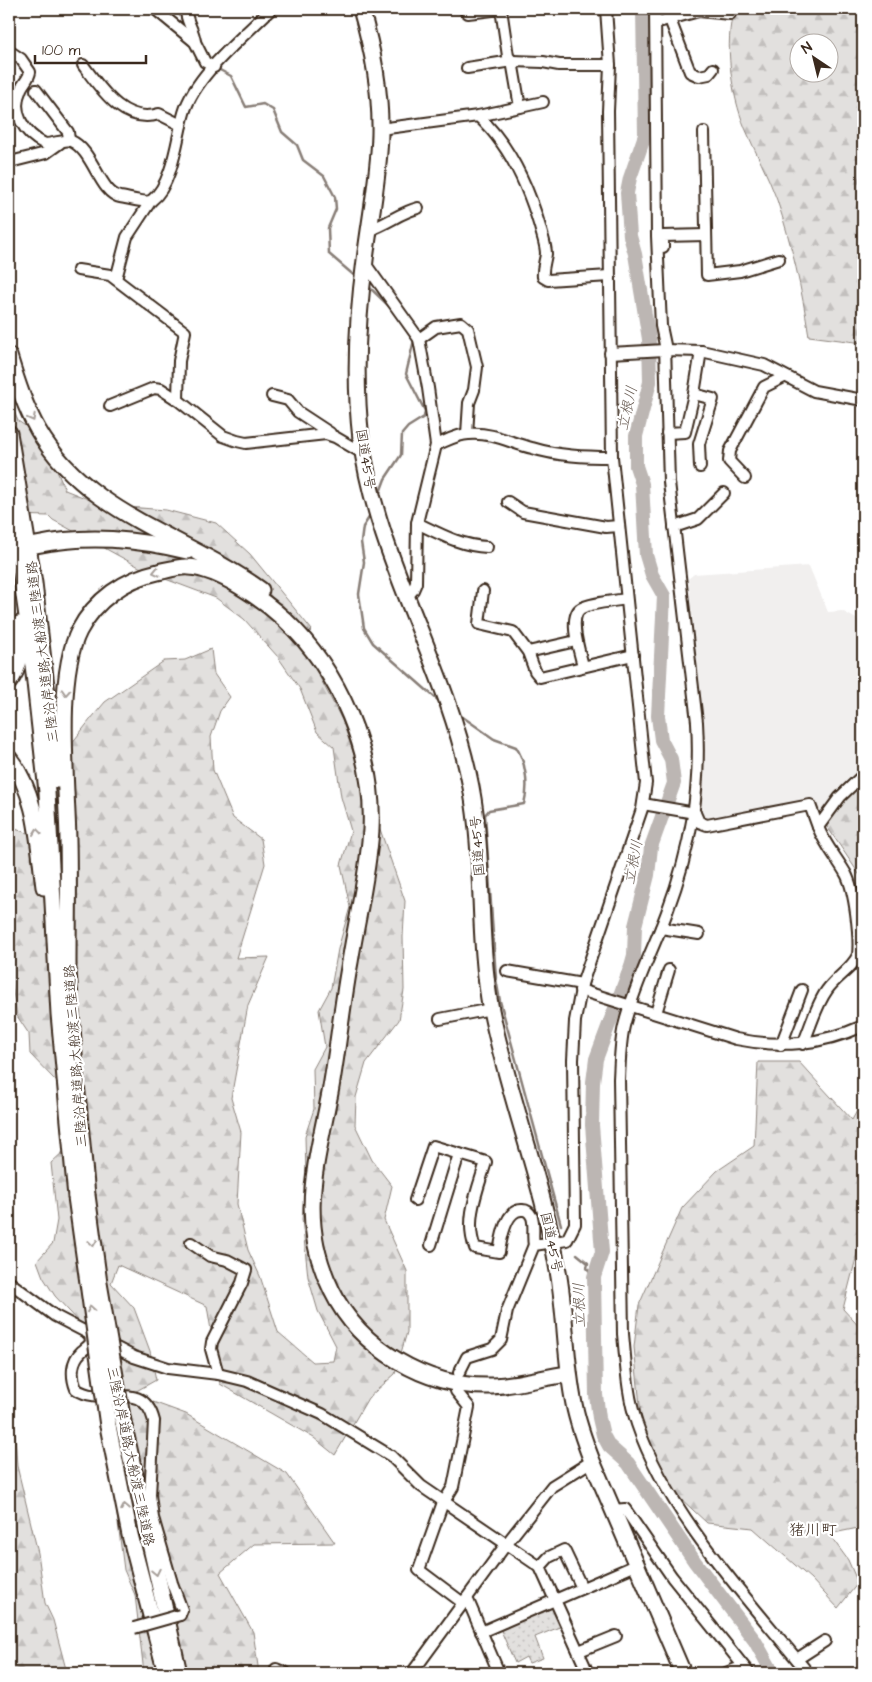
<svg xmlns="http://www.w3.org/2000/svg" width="872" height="1682" font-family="'Architects Daughter','Klee One',sans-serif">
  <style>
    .built { fill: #f1efee }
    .grass { fill: url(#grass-dots); stroke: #8e857e }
    .forest { fill: url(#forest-firs); stroke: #8e857e; fill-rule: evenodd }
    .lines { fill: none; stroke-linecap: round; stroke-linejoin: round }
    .stream { stroke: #887e77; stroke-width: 2.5 }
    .river { stroke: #bcb6b3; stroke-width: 14 }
    .minor-casing { stroke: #3b2a1e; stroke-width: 14 }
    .highway-casing { stroke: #3b2a1e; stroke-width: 19 }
    .minor { stroke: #fff; stroke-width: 10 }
    .highway { stroke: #fff; stroke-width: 15 }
    .minor-bridge-casing { stroke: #3b2a1e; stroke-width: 14; stroke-linecap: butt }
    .highway-bridge-casing { stroke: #3b2a1e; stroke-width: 19; stroke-linecap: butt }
    .minor-bridge { stroke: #fff; stroke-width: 10 }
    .highway-bridge { stroke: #fff; stroke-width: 15 }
    .oneway { stroke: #a79f9a }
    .labels { text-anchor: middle; stroke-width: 4.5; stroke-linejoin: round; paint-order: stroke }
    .street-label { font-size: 14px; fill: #3b2a1e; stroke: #fff }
    .water-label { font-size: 15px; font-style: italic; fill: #685b52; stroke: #fff }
    .quarter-label { font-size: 16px; fill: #3b2a1e; stroke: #fff }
  </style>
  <defs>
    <pattern id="grass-dots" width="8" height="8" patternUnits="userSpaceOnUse" patternTransform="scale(1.25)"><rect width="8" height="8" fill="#e2e0de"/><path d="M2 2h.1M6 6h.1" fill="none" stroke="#c3c0be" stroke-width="1.8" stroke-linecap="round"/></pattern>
    <pattern id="forest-firs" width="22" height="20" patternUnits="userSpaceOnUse" patternTransform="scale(1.25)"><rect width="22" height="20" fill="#e2e0de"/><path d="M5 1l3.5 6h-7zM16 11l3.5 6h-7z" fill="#c3c0be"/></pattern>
  </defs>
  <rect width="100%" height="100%" fill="#fff"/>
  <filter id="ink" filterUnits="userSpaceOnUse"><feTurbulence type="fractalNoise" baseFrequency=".02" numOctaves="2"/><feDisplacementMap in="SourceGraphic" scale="10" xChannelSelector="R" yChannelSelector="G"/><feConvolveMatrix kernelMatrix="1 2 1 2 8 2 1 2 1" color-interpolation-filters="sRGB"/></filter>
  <g filter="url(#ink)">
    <polygon class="built" points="809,566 828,612 842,611 858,620 863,628 863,766 827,823 818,816 814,801 708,822 701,820 702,795 696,650 688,579 694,574"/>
    <polygon class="grass" points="552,1604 562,1626 535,1637 543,1658 529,1663 526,1657 515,1663 499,1626"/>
    <g class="forest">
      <path d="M734 9H863V343L809 336C802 290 792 245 777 200 768 175 755 152 745 128 731 94 724 43 734 9ZM800 42H830V72H800Z"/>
      <polygon points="9,399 18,421 43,438 65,490 103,505 166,510 216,523 250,554 312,630 298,644 316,670 342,720 405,901 403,937 404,990 399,1020 366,1063 356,1097 355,1125 372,1160 392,1186 384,1220 407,1271 407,1332 395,1374 368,1398 335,1455 314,1438 220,1384 207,1306 118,1265 111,1283 134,1308 150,1351 156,1380 131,1394 186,1414 287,1474 335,1543 254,1544 220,1573 253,1632 259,1673 144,1673 135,1595 124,1570 115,1499 124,1453 133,1426 126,1407 82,1325 55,1296 43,1277 37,1261 53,1243 57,1220 51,1163 80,1136 88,1109 79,1095 65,1083 54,1079 30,1054 29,1034 17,1016 11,980 9,985 9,827 52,841 49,809 68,748 90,720 105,702 164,661 185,660 211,649 214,674 230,697 220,711 211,737 213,770 233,818 261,839 265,864 236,958 269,957 248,1005 231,1098 241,1132 237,1204 248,1250 260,1276 278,1332 313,1362 333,1361 336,1346 318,1311 308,1277 302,1219 306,1176 305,1136 314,1109 313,1069 325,1047 319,1010 331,988 338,949 350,907 341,865 351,831 341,797 334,747 317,732 300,689 278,657 244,619 216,598 152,574 53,520 49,516 9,515"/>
      <polygon points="863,777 863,880 826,825 855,778"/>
      <polygon points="758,1062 799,1062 852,1120 863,1100 863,1231 843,1309 863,1331 863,1527 829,1534 848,1560 858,1583 838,1608 811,1579 753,1528 707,1523 679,1497 658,1462 642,1425 634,1347 639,1305 682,1208 717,1171 754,1146"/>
      <polygon points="9,1422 15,1433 17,1466 38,1553 45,1603 53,1620 67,1673 9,1673"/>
    </g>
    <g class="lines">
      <g class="stream">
        <polyline points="218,69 231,76 246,107 263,104 273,110 282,132 297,145 303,160 324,176 335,197 336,209 328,228 329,254 357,278"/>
        <polyline points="369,287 390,307"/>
        <polyline points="379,495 385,479 401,455 402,434 408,427 424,417 425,411 406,374 414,340"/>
        <polyline points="370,516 363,527 361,542 364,562 359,594 364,628 373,643 440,702"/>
        <path d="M460 715 494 739 516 747C526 762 529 786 524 804L489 810 485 815 496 979 500 1001 561 1225"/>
        <polyline points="577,1254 588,1263 587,1268 594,1277"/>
      </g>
      <polyline class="river" points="643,9 645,135 630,178 627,193 630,236 635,254 649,339 650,382 636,436 636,466 642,484 646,555 652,575 664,596 658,716 661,740 671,759 674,783 651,847 648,875 635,926 634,955 631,966 596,1059 593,1082 592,1125 602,1252 594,1277 596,1395 599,1418 603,1435 609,1446 628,1463 695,1562 755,1641 773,1673"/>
      <defs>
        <g id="minor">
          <polyline points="155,9 195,42 205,62 214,67"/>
          <path d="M186 9C185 21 194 29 195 42"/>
          <polyline points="464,9 468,13 501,9 508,56 512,61 520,107 478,116"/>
          <path d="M655 9 657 236 661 326 665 345 669 482 697 722C701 790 691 848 667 912 653 950 634 986 624 1026 620 1043 620 1061 619 1079L623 1334C626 1364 627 1395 637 1424 668 1515 748 1599 808 1673"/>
          <polyline points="666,9 690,72 699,76 709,74 713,69"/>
          <polyline points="662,21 699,11 730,14 731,9"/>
          <path d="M9 51 21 59 30 72C29 79 23 83 21 89 10 112 24 134 45 144 53 144 65 139 71 141 93 150 100 194 120 197 128 198 147 204 152 200 173 184 177 137 184 113 195 75 243 37 271 9"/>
          <path d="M83 65C101 89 124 125 159 114L181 125"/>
          <polyline points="467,68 512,61 543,62 559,65 610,65"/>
          <polyline points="36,90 68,132 69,140"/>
          <polyline points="520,107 543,102"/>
          <path d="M380 129 478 116C510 145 528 186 540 227 542 235 546 245 546 254 545 262 542 268 543 277L548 280 609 276"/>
          <polyline points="704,132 707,275 740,271 779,259"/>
          <polyline points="10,162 46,153 60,143"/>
          <path d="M369 230C387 224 401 212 418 208"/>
          <polyline points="663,247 663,236 706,235"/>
          <polyline points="364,262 419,339 428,388 436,445 417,523 416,583 413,590 406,598"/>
          <polyline points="78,270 110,275 185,332 179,361 178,400 223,436 237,441 246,443 326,434 335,437 364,454"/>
          <polyline points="116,279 127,237 150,202"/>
          <polyline points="419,339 436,327 461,323 468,329 477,367 474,390 469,403 467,434"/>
          <polyline points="610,353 665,350 701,351 764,365 814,391 863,400"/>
          <polyline points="272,396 288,400 298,412 330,433"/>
          <polyline points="110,406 154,388 161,389 178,400"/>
          <polyline points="667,433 685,432 694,394"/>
          <path d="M436 445C446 441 458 434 469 434 492 432 511 443 532 448 558 456 585 457 612 457"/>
          <polyline points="700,467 699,444 713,399 694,394 701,351"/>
          <polyline points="745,478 729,461 730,451 764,387 784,377"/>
          <polyline points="508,502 523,512 606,527 619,526"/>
          <path d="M417 523C440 534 461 546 487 547"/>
          <polyline points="674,527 698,519 724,493"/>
          <polyline points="483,591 479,624 513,632 528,652 535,671 540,677 633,655"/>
          <polyline points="528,652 576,641"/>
          <path d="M583 666C580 653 568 619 580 609 588 603 616 601 626 599"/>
          <polyline points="643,804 695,813"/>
          <polyline points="695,813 699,822 707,825 810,805 818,827 840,797 863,775"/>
          <polyline points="661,928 699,934"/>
          <polyline points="507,971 582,984"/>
          <path d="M580 990 736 1039C781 1048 821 1045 863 1026"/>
          <polyline points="656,1013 669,970"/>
          <polyline points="440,1019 491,1009"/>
          <path d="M803 1044C811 1026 816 1005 827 990 836 977 852 969 858 955 860 936 855 891 846 874 837 858 825 845 818 827"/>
          <polyline points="781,1045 802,990"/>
          <path d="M415 1200 433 1146 486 1162C478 1189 464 1220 475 1248L499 1252C501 1241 505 1208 523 1210 527 1210 530 1213 532 1217 535 1226 532 1236 534 1245"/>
          <polyline points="191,1243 210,1256 227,1260 246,1270 242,1283 212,1342 211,1349 218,1374"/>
          <polyline points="431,1245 459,1154"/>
          <polyline points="9,1282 55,1316 134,1357 168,1368 218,1374 247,1381 322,1414 391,1456 421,1486 540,1567 588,1673"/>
          <path d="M90 1335 91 1342C89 1346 86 1348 82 1351 71 1361 71 1376 76 1389 103 1408 143 1377 154 1421L150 1495 153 1518 172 1583 182 1610 180 1615"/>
          <polyline points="459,1373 467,1357 492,1349 501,1340 507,1311 534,1245 567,1240 575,1224 573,1060 575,1021 582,984 642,809 646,783 612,457 608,111 610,65 606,9"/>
          <polyline points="456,1391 469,1407 453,1487 442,1505 419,1570 463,1603"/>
          <polyline points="612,1510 625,1509 672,1577 749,1673"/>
          <polyline points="540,1567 549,1557 564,1550 582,1588"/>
          <polyline points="467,1598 499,1673"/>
          <polyline points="481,1632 636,1565"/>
          <polyline points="579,1651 616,1636"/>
          <polyline points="797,1659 825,1641"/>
          <polyline points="276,1669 286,1673"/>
          <polyline points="412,1673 507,1543 552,1486 592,1461"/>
          <polyline points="726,1673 736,1669 739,1673"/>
        </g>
        <g id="highway">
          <path d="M361 9C373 50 381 91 380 134 379 176 370 218 365 260 357 319 354 379 361 439 377 562 448 666 471 787 485 860 477 937 491 1010 509 1098 543 1182 558 1271 566 1315 565 1360 574 1404 578 1424 585 1443 592 1461L683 1673"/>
          <path d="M9 356C17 382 25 407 38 430 86 514 186 536 261 590"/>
          <polyline points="9,433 34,583 57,780"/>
          <polyline points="9,493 30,637 47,792 59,1014 76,1197"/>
          <path d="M36 545C88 534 136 539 187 551"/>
          <path d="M9 682C22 666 22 644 19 624"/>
          <path d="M9 758C38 795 38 842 44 887"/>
          <polyline points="67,956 76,1083 87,1195"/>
          <path d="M68 965C68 923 69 882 68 840 67 785 55 678 79 631 95 600 125 579 158 572 167 570 180 566 189 567 220 569 262 599 284 619 340 671 375 754 371 830 368 874 357 918 350 962 342 1005 338 1049 330 1093 316 1166 297 1221 332 1291 360 1349 427 1388 492 1386 518 1385 543 1377 569 1374"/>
          <polyline points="123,1422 179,1673"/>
          <polyline points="108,1426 130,1535 166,1673"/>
        </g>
      </defs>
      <use href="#minor" class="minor-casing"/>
      <use href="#highway" class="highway-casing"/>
      <use href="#minor" class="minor"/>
      <use href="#highway" class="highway"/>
      <defs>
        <polyline id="minor-bridge" points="134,1628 180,1615"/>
        <g id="highway-bridge">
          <polyline points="87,1195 99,1283 123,1422"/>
          <polyline points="76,1197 108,1426"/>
        </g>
      </defs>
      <use href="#minor-bridge" class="minor-bridge-casing"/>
      <use href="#highway-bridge" class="highway-bridge-casing"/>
      <use href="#minor-bridge" class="minor-bridge"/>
      <use href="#highway-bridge" class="highway-bridge"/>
    </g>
    <defs><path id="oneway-chevron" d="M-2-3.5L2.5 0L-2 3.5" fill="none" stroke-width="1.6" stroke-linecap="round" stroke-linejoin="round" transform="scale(1.25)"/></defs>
    <g class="oneway">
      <use href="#oneway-chevron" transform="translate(32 418) rotate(62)"/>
      <use href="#oneway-chevron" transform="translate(156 572) rotate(167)"/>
      <use href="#oneway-chevron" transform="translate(66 692) rotate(93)"/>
      <use href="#oneway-chevron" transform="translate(37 832) rotate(-97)"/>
      <use href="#oneway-chevron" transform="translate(93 1243) rotate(82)"/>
      <use href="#oneway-chevron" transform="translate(91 1309) rotate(-99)"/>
      <use href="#oneway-chevron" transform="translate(125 1507) rotate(-101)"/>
      <use href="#oneway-chevron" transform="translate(156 1572) rotate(78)"/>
    </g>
  </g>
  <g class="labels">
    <g class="street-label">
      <text transform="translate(366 459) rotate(81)" y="5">国道45号</text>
      <text transform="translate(42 652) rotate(-97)" y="5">三陸沿岸道路;大船渡三陸道路</text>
      <text transform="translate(477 846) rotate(-94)" y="5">国道45号</text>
      <text transform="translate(75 1056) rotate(-94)" y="5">三陸沿岸道路;大船渡三陸道路</text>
      <text transform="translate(552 1242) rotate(78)" y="5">国道45号</text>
      <text transform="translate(131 1456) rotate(78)" y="5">三陸沿岸道路;大船渡三陸道路</text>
    </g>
    <g class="water-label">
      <text transform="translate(627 408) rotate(-77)" y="5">立根川</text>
      <text transform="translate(633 862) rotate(-79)" y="5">立根川</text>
      <text transform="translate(579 1305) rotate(-91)" y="5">立根川</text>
    </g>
    <g class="quarter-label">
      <text x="813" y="1535">猪川町</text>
    </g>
  </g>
  <rect width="872" height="1682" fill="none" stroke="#fff" stroke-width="30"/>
  <rect x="15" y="15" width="842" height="1652" fill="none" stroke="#3b2a1e" stroke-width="2" filter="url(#ink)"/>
  <g transform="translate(814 58) rotate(325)"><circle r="24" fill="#ffffff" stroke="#b1aaa5"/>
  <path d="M0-4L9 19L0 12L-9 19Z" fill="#3b2a1e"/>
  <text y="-8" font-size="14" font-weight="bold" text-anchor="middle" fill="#3b2a1e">N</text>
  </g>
  <path d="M35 55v8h111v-8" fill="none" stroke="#3b2a1e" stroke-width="2.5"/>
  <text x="42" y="55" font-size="15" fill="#3b2a1e" stroke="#ffffff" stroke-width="4" paint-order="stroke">100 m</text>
</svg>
